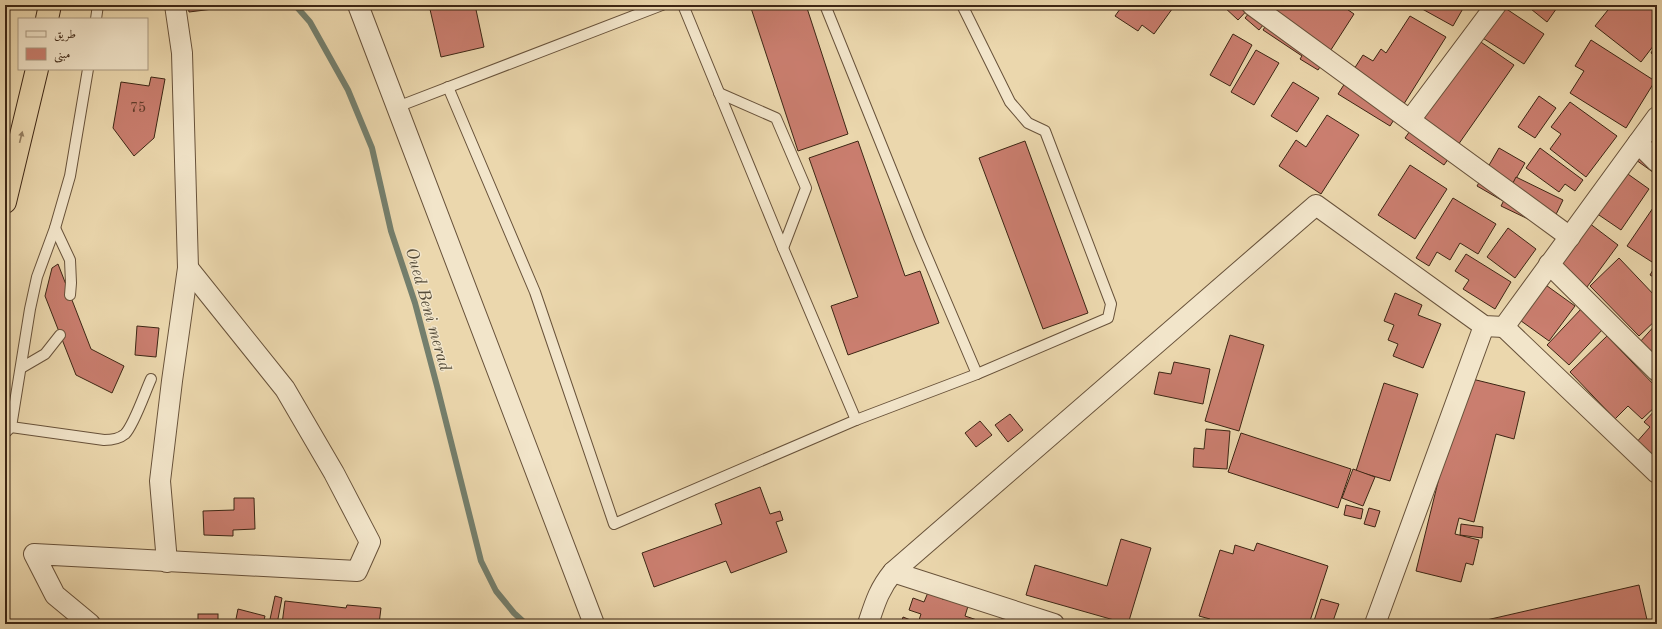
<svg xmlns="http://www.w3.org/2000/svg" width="1662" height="629" font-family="'Old Standard TT',Amiri,serif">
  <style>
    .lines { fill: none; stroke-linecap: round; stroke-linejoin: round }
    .stream { stroke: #747f6d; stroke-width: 6 }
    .building { fill: #ca7e6f; stroke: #3d2614 }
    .service-casing { stroke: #68523a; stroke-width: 12 }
    .minor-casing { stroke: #68523a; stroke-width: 22 }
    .trunk-casing { stroke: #3d2614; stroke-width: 24 }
    .service { stroke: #f2e5ca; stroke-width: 10 }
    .minor { stroke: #f2e5ca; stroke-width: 20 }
    .trunk { stroke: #ebd7ad; stroke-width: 22 }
    .oneway { fill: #947e60 }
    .labels { text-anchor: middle; stroke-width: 3; stroke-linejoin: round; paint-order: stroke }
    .number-label { font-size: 14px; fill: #603c2b }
    .water-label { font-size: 17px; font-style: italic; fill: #544b39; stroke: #f2e5ca }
  </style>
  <rect width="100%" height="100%" fill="#ebd7ad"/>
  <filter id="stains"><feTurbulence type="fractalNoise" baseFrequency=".005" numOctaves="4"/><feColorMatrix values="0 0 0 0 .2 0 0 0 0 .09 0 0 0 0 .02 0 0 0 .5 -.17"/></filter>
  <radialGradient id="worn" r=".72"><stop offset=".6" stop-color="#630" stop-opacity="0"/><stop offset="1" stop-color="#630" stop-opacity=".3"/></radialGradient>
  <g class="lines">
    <polyline class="stream" points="295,5 310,22 348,90 372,148 391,231 415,303 437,386 481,561 496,591 514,613 526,624"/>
  </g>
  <g class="building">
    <polygon points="188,5 213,5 213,9 189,12"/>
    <polygon points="429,5 475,5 484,47 441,57"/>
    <polygon points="750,5 806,5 848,134 798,151"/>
    <polygon points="1123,5 1175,5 1154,34 1142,25 1138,31 1115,16"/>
    <polygon points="1222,5 1252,5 1238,20"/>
    <polygon points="1279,5 1341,5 1354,14 1318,70 1300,59 1302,56 1263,30"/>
    <polygon points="1415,5 1465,5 1453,26"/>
    <polygon points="1526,5 1559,5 1547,22"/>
    <polygon points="1612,5 1657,5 1657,41 1641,62 1595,26"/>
    <polygon points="1502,6 1544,34 1524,64 1481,37"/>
    <polygon points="1254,7 1268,19 1259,30 1245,18"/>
    <polygon points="1410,16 1446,37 1390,126 1338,94 1363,55 1373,61 1381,49 1386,53"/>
    <polygon points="1233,34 1252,45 1230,86 1210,75"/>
    <polygon points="1475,38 1514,65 1444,165 1405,138"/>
    <polygon points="1591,40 1655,81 1626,128 1570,93 1584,71 1575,66"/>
    <polygon points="1657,43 1657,57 1651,53"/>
    <polygon points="1256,50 1279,63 1254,105 1231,92"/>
    <polygon points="151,77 165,79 154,138 134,156 113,128 121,82 149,86"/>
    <polygon points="1293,82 1319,98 1297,132 1271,116"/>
    <polygon points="1539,96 1556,108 1535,138 1518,127"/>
    <polygon points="1570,102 1617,136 1586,177 1550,149 1561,134 1551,127"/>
    <polygon points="1327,115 1359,135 1321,194 1279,166 1296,140 1306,147"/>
    <polygon points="1657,132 1657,175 1636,160"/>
    <polygon points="858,141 905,276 920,271 939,323 848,355 831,306 858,297 809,158"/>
    <polygon points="1025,141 1088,313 1043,329 979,158"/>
    <polygon points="1499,148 1525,163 1503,201 1477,186"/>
    <polygon points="1540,148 1583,180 1575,191 1565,184 1559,192 1526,168"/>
    <polygon points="1410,165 1447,189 1415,239 1378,215"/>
    <polygon points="1625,172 1649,189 1621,230 1596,213"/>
    <polygon points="1516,177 1563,200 1549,229 1501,206"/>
    <polygon points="1453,198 1496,224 1478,254 1460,243 1450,260 1437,252 1429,266 1416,258"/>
    <polygon points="1655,205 1657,206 1657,255 1652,262 1627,246"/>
    <polygon points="1589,223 1618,245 1587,287 1558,265"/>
    <polygon points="1508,228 1536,249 1515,278 1487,257"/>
    <polygon points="1466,254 1511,282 1495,309 1463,289 1469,280 1455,271"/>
    <polygon points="1619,258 1657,298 1657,319 1639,336 1590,286"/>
    <polygon points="1657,263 1657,279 1650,275"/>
    <polygon points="58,264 91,349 124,366 112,393 76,375 45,296 52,268"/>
    <polygon points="1543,283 1575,306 1549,341 1517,318"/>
    <polygon points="1395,293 1422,305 1418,315 1441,324 1423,368 1393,356 1398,344 1388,340 1394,325 1384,321"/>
    <polygon points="1582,308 1604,328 1569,365 1547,345"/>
    <polygon points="1657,323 1657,359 1639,343"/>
    <polygon points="137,326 159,328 156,357 135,355"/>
    <polygon points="1230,335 1264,345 1239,431 1205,421"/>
    <polygon points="1607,336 1657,388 1657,405 1642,419 1628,406 1615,419 1570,372"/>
    <polygon points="1174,362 1210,369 1203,404 1154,394 1159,372 1171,374"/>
    <polygon points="1464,377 1525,392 1514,439 1496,434 1474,522 1459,518 1455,534 1479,540 1473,565 1466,563 1461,582 1416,571"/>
    <polygon points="1384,383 1418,394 1390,481 1356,471"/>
    <polygon points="1657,408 1657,464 1635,444 1650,427 1644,422"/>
    <polygon points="1010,414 1023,430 1008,442 995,425"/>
    <polygon points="980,421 992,435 976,447 965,433"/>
    <polygon points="1206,429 1230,431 1227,469 1193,467 1194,448 1204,449"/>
    <polygon points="1241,433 1351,469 1338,508 1228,472"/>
    <polygon points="1353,469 1375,477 1363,506 1342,498"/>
    <polygon points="760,487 770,514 780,511 783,520 776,522 787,552 731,573 726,561 654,587 642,553 722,524 715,504"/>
    <polygon points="234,498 254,498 255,529 233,530 233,536 204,535 203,511 234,510"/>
    <polygon points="1346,505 1363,509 1361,519 1344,515"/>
    <polygon points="1369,508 1380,511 1375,527 1364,524"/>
    <polygon points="1461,524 1483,527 1482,538 1460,535"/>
    <polygon points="1121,539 1151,548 1128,624 1026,595 1035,565 1107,586"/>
    <polygon points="1257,543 1328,566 1309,624 1209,624 1210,619 1199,616 1220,550 1233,554 1235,545 1254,551"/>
    <polygon points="1639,585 1648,624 1469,624"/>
    <polygon points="929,590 944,595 942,599 969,603 965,616 977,620 976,624 901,624 903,617 918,623 921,614 909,610 913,598 924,602"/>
    <polygon points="275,596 282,598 277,624 269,624"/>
    <polygon points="1321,599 1339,604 1332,624 1313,624"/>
    <polygon points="285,601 346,608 347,605 381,608 379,624 282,624"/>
    <polygon points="238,609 265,616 263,624 235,624"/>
    <rect x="198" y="614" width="20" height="10"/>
    <polygon points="1003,616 1019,622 1019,624 1000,624"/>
  </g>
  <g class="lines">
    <defs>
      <g id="service">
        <polyline points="683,5 783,248 856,420"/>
        <polyline points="825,5 919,238 977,374"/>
        <polyline points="96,19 98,5"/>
        <polyline points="448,87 535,292 614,524 856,420 977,374 1108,318 1111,304 1045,131 1028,123 1010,102 962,5"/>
        <polyline points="719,93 776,118 806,188 783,248"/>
        <polyline points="397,107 662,5"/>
        <polyline points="55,228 70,260 71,283 70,295"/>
        <polyline points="21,368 45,354 60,335"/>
        <path d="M11 427 104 440C112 440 119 439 125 434 134 425 145 392 151 379"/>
        <polyline points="5,433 11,427 30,309 37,277 55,228 70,176 88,69"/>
      </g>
      <g id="minor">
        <polyline points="358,5 594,624"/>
        <polyline points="1252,5 1570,237"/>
        <polyline points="1410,120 1496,5"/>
        <polyline points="1638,143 1657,162"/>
        <polyline points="1549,264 1657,371"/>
        <polyline points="1504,327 1657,473"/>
        <polyline points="167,562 160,481 172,381 188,268 182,53 175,5"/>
        <polyline points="893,572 1054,624"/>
        <polyline points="90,624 55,595 34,554 357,571 370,542 334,473 285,389 188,268"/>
        <path d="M868 624C875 603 879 589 893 572L1316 205 1484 326 1504 327 1657 117"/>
        <polyline points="1375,624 1484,326"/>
      </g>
      <g id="trunk">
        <polyline points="47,19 50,5"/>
        <polyline points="5,202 37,69"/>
      </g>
    </defs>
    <use href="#service" class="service-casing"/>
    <use href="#minor" class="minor-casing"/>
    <use href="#trunk" class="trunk-casing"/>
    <use href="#service" class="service"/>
    <use href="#minor" class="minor"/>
    <use href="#trunk" class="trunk"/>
  </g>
  <defs><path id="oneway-solid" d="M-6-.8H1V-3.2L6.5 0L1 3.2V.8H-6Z"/></defs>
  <use class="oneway" href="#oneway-solid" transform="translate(21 137) rotate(-76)"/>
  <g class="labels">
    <g class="number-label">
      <text x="138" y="112">75</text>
    </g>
    <g class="water-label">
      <text transform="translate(429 309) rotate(74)" y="6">Oued Beni merad</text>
    </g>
  </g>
  <rect width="1662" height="629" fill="none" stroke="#ebd7ad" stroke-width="20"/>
  <rect x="6" y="6" width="1650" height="617" fill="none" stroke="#3d2614" stroke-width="2"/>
  <rect x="10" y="10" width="1642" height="609" fill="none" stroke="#3d2614"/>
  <rect x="18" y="18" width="130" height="52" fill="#f2e5ca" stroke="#aa9981"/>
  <rect x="26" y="31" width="20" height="6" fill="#f2e5ca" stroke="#aa9981"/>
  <text x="54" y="38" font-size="12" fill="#3d2614">طريق</text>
  <rect x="26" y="48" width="20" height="12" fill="#ca7e6f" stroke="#aa9981"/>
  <text x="54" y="58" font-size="12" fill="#3d2614">مبنى</text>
  <rect width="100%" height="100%" filter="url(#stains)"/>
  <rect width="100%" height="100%" fill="url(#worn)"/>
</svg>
